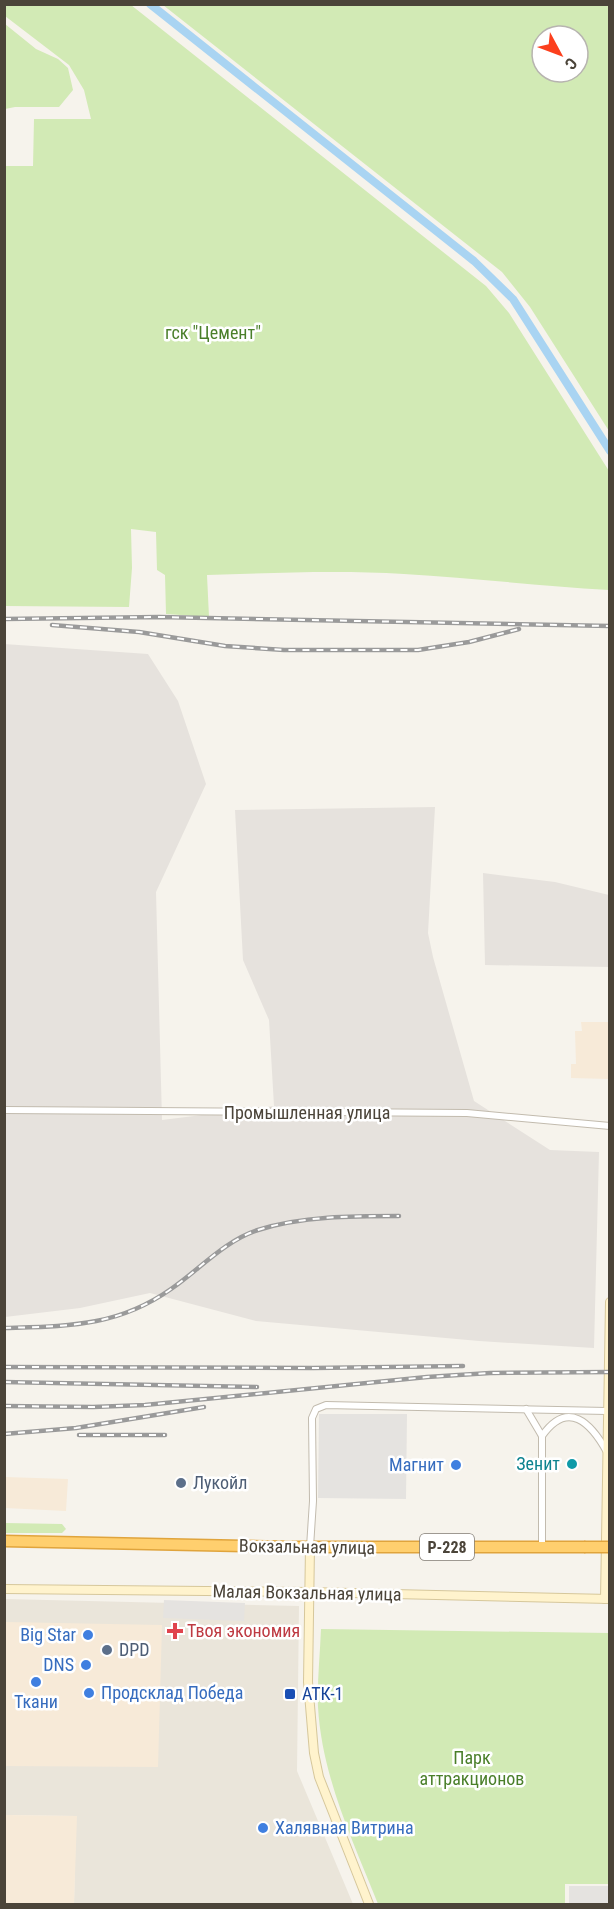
<svg xmlns="http://www.w3.org/2000/svg" width="614" height="1909" font-family="'Roboto Condensed',sans-serif">
  <style>
    .residential { fill: #eae5da }
    .commercial { fill: #f7ead8 }
    .industrial { fill: #e6e2dd }
    .green { fill: #d2eab5; fill-rule: evenodd }
    .parking { fill: #e5e3e0 }
    .lines { fill: none; stroke-linecap: round; stroke-linejoin: round }
    .canal { stroke: #a9d4f2; stroke-width: 8 }
    .street-casing { stroke: #c2bbae; stroke-width: 8 }
    .secondary-casing { stroke: #d6c79b; stroke-width: 10 }
    .highway-casing { stroke: #e0a43c; stroke-width: 13 }
    .street { stroke: #fff; stroke-width: 6 }
    .secondary { stroke: #fff3cd; stroke-width: 8 }
    .highway { stroke: #ffcf6e; stroke-width: 10 }
    .rail-casing { stroke: #9a9a9a; stroke-width: 4.5 }
    .rail { stroke: #fff; stroke-width: 2; stroke-dasharray: 7; stroke-linecap: butt }
    .highway-bridge-casing { stroke: #e0a43c; stroke-width: 13; stroke-linecap: butt }
    .highway-bridge { stroke: #ffcf6e; stroke-width: 10 }
    .culture-dot { fill: #0f9aa8; stroke: #fff; stroke-width: 2 }
    .shop-dot { fill: #3f7fe0; stroke: #fff; stroke-width: 2 }
    .service-dot { fill: #5c6f8a; stroke: #fff; stroke-width: 2 }
    .health-dot { fill: #e0444e; stroke: #fff; stroke-width: 2 }
    .transit-dot { fill: #1a4fb4; stroke: #fff; stroke-width: 2 }
    .labels { text-anchor: middle; stroke-width: 5; stroke-linejoin: round; paint-order: stroke }
    .shield { fill: #fff; stroke: #817c74; stroke-width: 1.5 }
    .shield-label { font-size: 16px; font-weight: bold; fill: #4b4439 }
    .park-label { font-size: 18px; fill: #4a7f2a; stroke: #fff }
    .street-label { font-size: 18px; fill: #4b4439; stroke: #fff }
    .culture-label { font-size: 18px; fill: #0d838f; stroke: #fff; text-anchor: end }
    .shop-label { font-size: 18px; fill: #366cbe; stroke: #fff; text-anchor: end }
    .service-label { font-size: 18px; fill: #4e5e75; stroke: #fff; text-anchor: start }
    .health-label { font-size: 18px; fill: #be3a42; stroke: #fff; text-anchor: start }
    .transit-label { font-size: 18px; fill: #164399; stroke: #fff; text-anchor: start }
  </style>
  <rect width="100%" height="100%" fill="#f6f3ec"/>
  <polygon class="residential" points="5,1599 299,1606 297,1771 353,1904 74,1904 76,1816 5,1815"/>
  <g class="commercial">
    <polygon points="581,1022 609,1022 609,1079 571,1078 571,1064 576,1064 575,1031 582,1031"/>
    <polygon points="5,1477 68,1479 66,1511 5,1508"/>
    <polygon points="5,1622 162,1625 158,1767 5,1766"/>
    <polygon points="5,1815 77,1816 74,1904 5,1904"/>
  </g>
  <g class="industrial">
    <polygon points="4,644 148,654 178,701 206,784 156,892 162,1120 274,1106 269,1020 243,960 235,810 435,807 428,933 433,957 474,1101 550,1150 599,1152 594,1348 479,1341 256,1321 150,1293 80,1308 5,1317"/>
    <polygon points="483,873 555,882 609,895 609,967 485,965"/>
  </g>
  <g class="green">
    <path d="M5 4 131 5 486 286 509 313 609 471V590C541 586 472 578 404 574 338 570 272 573 207 575L209 617 166 614 165 575 157 570 156 532 131 529 132 568 129 607 5 606V166H33L34 119H91L84 90 69 65 5 16Z"/>
    <path d="M163 5H609V431L530 307 502 272ZM542 36H578V72H542Z"/>
    <polygon points="5,24 36,49 58,59 68,68 73,90 59,107 15,107 5,109"/>
    <polygon points="5,1523 62,1524 66,1529 62,1533 5,1533"/>
    <path d="M321 1629 609 1633V1884H565V1904H378C353 1841 322 1777 318 1707 317 1682 320 1655 321 1629Z"/>
  </g>
  <g class="parking">
    <polygon points="319,1414 407,1414 406,1499 318,1498"/>
    <polygon points="164,1600 245,1603 244,1621 163,1618"/>
    <rect x="569" y="1886" width="40" height="18"/>
  </g>
  <g class="lines">
    <polyline class="canal" points="150,4 474,261 513,299 610,451"/>
    <defs>
      <g id="street">
        <polyline points="4,1110 467,1113 610,1126"/>
        <polyline points="526,1409 542,1436 542,1547"/>
        <path d="M542 1436C568 1399 591 1423 607 1452"/>
        <polyline points="310,1547 313,1501 312,1418 316,1409 326,1405 607,1411"/>
      </g>
      <g id="secondary">
        <polyline points="310,1547 308,1682 314,1753 319,1777 369,1904"/>
        <polyline points="4,1589 309,1592 610,1599"/>
        <polyline points="605,1599 610,1302"/>
      </g>
      <polyline id="highway" points="4,1541 291,1547 584,1547"/>
    </defs>
    <use href="#street" class="street-casing"/>
    <use href="#secondary" class="secondary-casing"/>
    <use href="#highway" class="highway-casing"/>
    <use href="#street" class="street"/>
    <use href="#secondary" class="secondary"/>
    <use href="#highway" class="highway"/>
    <defs>
      <g id="rail">
        <polyline points="4,619 159,617 610,626"/>
        <polyline points="52,625 139,632 225,646 284,650 418,650 469,642 519,629"/>
        <path d="M4 1328C68 1326 117 1327 171 1289 199 1270 224 1241 258 1230 302 1216 353 1216 399 1216"/>
        <polyline points="4,1367 313,1368 463,1366"/>
        <polyline points="4,1382 257,1387"/>
        <polyline points="4,1406 93,1407 145,1405 427,1377 490,1373 610,1372"/>
        <polyline points="4,1434 76,1428 204,1407"/>
        <polyline points="79,1435 165,1435"/>
      </g>
    </defs>
    <use href="#rail" class="rail-casing"/>
    <use href="#rail" class="rail"/>
    <defs>
      <polyline id="highway-bridge" points="584,1547 610,1547"/>
    </defs>
    <use href="#highway-bridge" class="highway-bridge-casing"/>
    <use href="#highway-bridge" class="highway-bridge"/>
  </g>
  <circle class="culture-dot" cx="572" cy="1464" r="6"/>
  <g class="shop-dot">
    <circle cx="456" cy="1465" r="6"/>
    <circle cx="88" cy="1635" r="6"/>
    <circle cx="86" cy="1665" r="6"/>
    <circle cx="36" cy="1682" r="6"/>
    <circle cx="89" cy="1693" r="6"/>
    <circle cx="263" cy="1828" r="6"/>
  </g>
  <g class="service-dot">
    <circle cx="181" cy="1483" r="6"/>
    <circle cx="107" cy="1650" r="6"/>
  </g>
  <path class="health-dot" d="M172 1622h6v6h6v6h-6v6h-6v-6h-6v-6h6z"/>
  <rect class="transit-dot" x="284" y="1688" width="12" height="12" rx="3"/>
  <g class="labels">
    <rect class="shield" x="420" y="1534" width="54" height="26" rx="4.5"/>
    <g class="shield-label">
      <text x="447" y="1553">Р-228</text>
    </g>
    <g class="park-label">
      <text x="213" y="339">гск "Цемент"</text>
      <text x="472" y="1764">Парк<tspan x="472" dy="21">аттракционов</tspan></text>
    </g>
    <g class="street-label">
      <text x="307" y="1119">Промышленная улица</text>
      <text transform="translate(307 1547) rotate(1)" y="6">Вокзальная улица</text>
      <text transform="translate(307 1593) rotate(1)" y="6">Малая Вокзальная улица</text>
    </g>
    <g class="culture-label">
      <text x="560" y="1470">Зенит</text>
    </g>
    <g class="shop-label">
      <text x="444" y="1471">Магнит</text>
      <text x="76" y="1641">Big Star</text>
      <text x="74" y="1671">DNS</text>
      <text x="101" y="1699" text-anchor="start">Продсклад Победа</text>
      <text x="36" y="1708" text-anchor="middle">Ткани</text>
      <text x="275" y="1834" text-anchor="start">Халявная Витрина</text>
    </g>
    <g class="service-label">
      <text x="193" y="1489">Лукойл</text>
      <text x="119" y="1656">DPD</text>
    </g>
    <g class="health-label">
      <text x="187" y="1637">Твоя экономия</text>
    </g>
    <g class="transit-label">
      <text x="302" y="1700">АТК-1</text>
    </g>
  </g>
  <rect width="614" height="1909" fill="none" stroke="#4b4439" stroke-width="12"/>
  <g transform="translate(560 54) rotate(131)"><circle r="28" fill="#ffffff" stroke="#b7b4b0" stroke-width="1.5"/>
  <path d="M0-4.5L10 22L0 15L-10 22Z" fill="#fc3f1d"/>
  <text y="-9" font-size="16" font-weight="bold" text-anchor="middle" fill="#4b4439">С</text>
  </g>
</svg>
